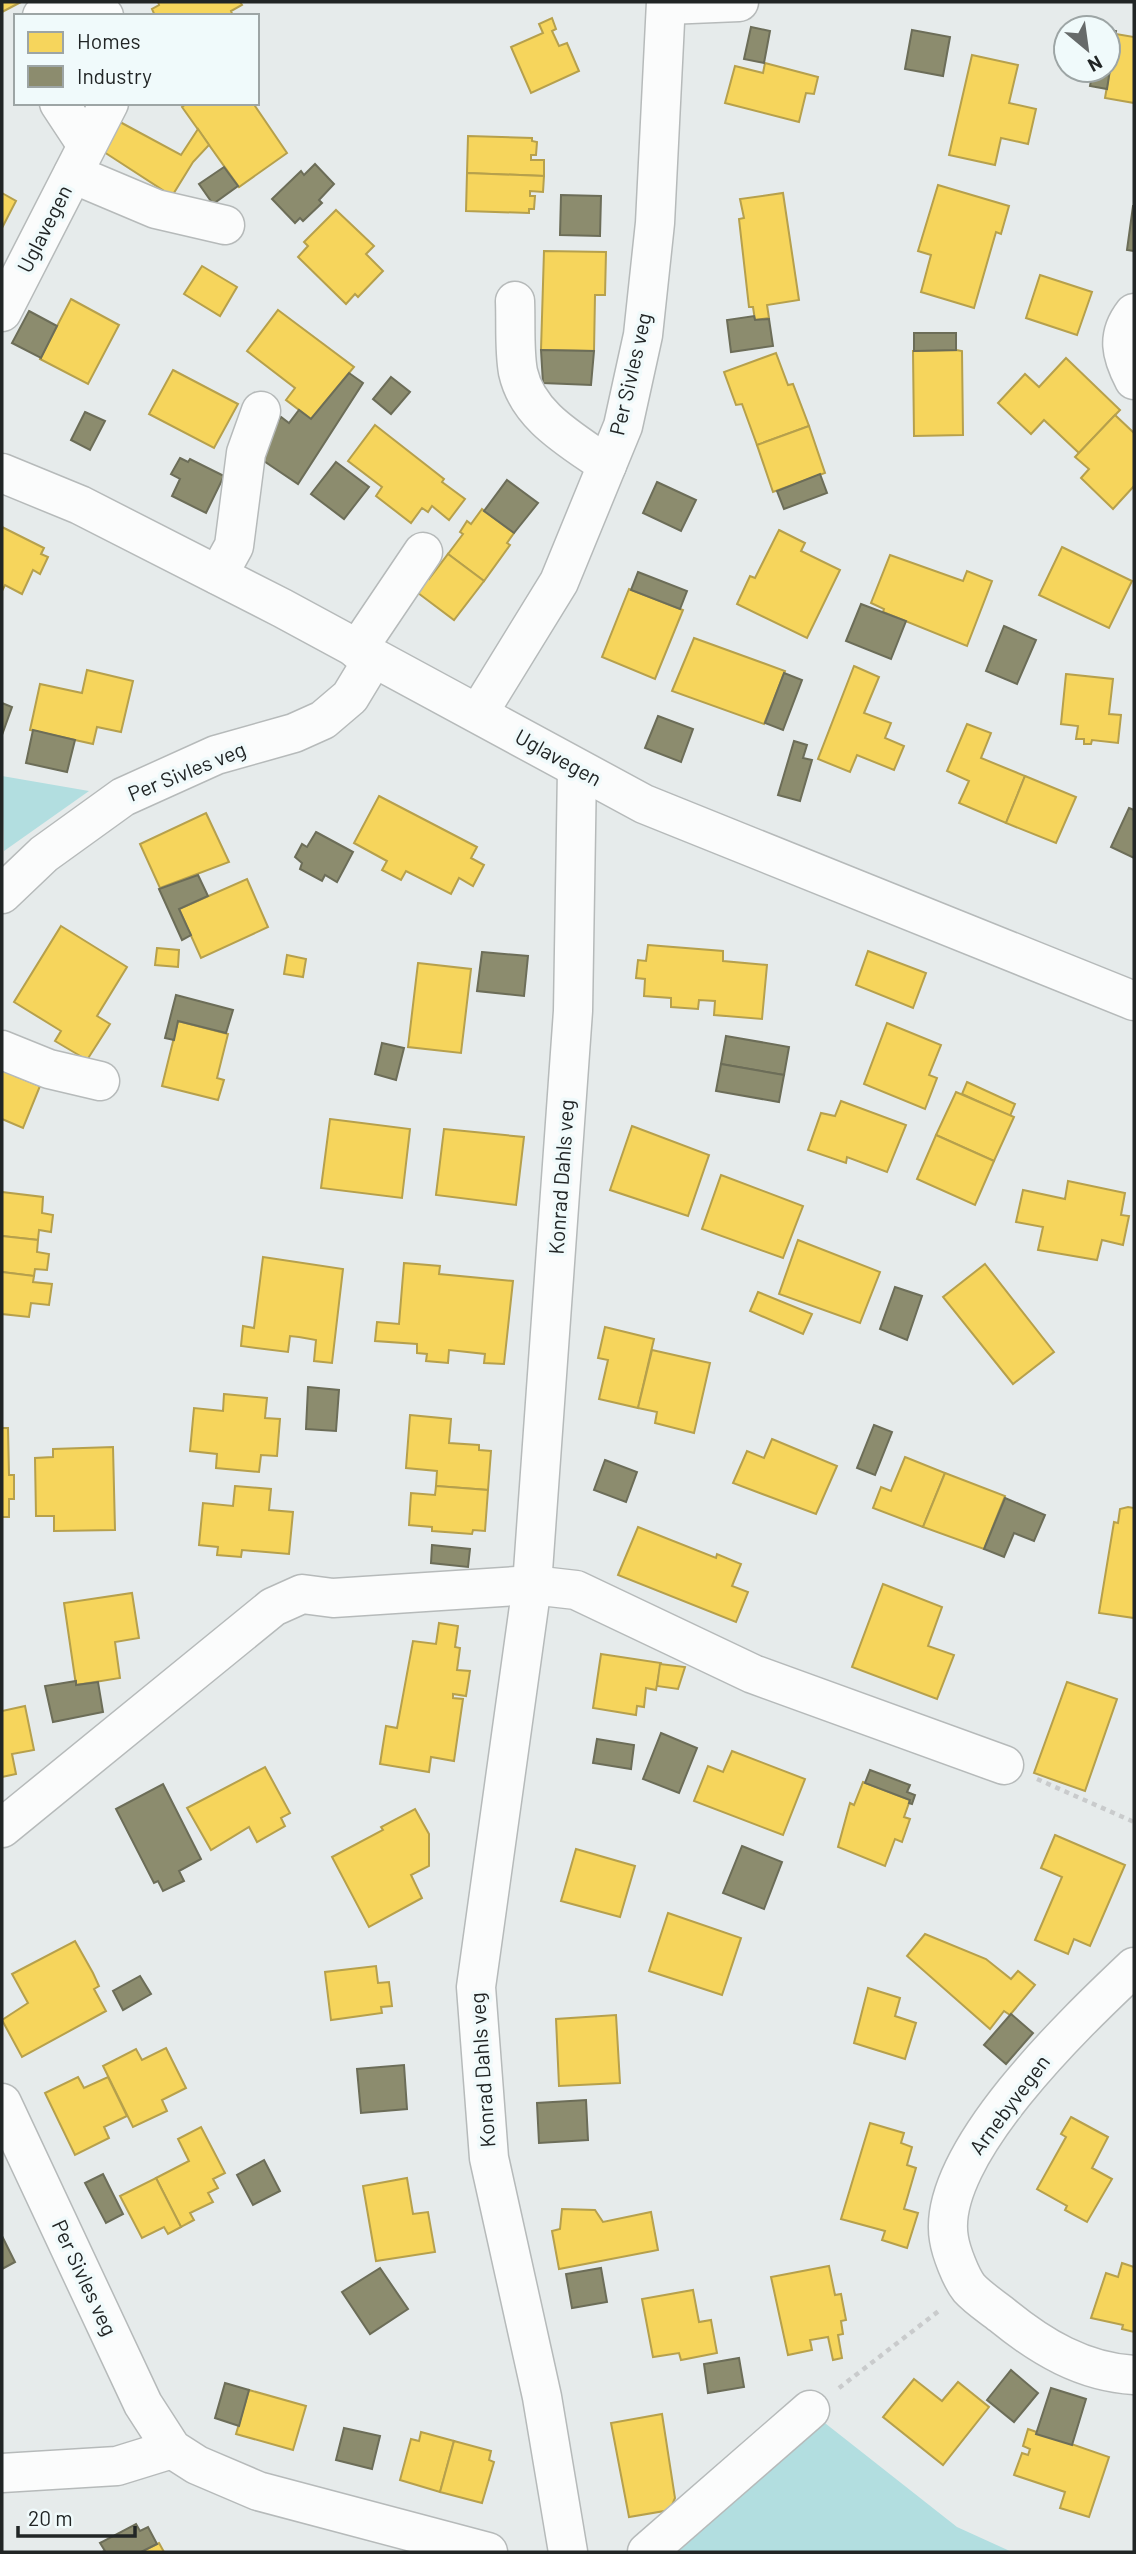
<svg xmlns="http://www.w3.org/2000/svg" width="1136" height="2554" font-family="Barlow,sans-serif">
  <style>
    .green { fill: #b2dee0 }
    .homes { fill: #f6d55c; stroke: #b6a04c; stroke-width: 2 }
    .industry { fill: #8c8c6e; stroke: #6c6d58; stroke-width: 2 }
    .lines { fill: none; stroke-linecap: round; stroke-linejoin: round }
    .minor-casing { stroke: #b6baba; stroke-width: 41 }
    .path { stroke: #c9cbcc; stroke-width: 4.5; stroke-dasharray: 5 5; stroke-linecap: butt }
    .minor { stroke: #fbfcfc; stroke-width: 38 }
    .labels { text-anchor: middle; stroke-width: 7; stroke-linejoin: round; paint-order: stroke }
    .street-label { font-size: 21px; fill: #212525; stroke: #f0fafb }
  </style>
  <rect width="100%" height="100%" fill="#e6ebeb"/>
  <g class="green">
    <polygon points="2,776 89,791 4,851"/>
    <polygon points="816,2416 957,2527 1012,2552 662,2552"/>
  </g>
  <g class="homes">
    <polygon points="2,2 21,2 2,12"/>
    <polygon points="158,2 240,2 242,5 231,11 233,16 155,16 152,9 159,5"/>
    <polygon points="552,18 556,29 552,31 559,46 567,43 579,71 531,93 511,47 543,33 539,24"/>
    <polygon points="1116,34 1134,37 1134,103 1105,98"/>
    <polygon points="972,55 1018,65 1009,103 1036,109 1028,144 1001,138 995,165 949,155"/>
    <polygon points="765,63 818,77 814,94 806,93 799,122 725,103 735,66 763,73"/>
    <polygon points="187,103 253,103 287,153 239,187 182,107"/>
    <polygon points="120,122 181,155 198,129 209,145 193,162 172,196 104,152"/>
    <polygon points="468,136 532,138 532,141 537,142 536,155 531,155 531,160 544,160 544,176 467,173"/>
    <polygon points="467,173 544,176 543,192 530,191 530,196 535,196 534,209 529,209 529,213 466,211"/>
    <polygon points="938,185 1009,206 1001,234 996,232 974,308 921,292 931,255 918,251"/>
    <polygon points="2,193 16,201 2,228"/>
    <polygon points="783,193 799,300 767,305 769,318 755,320 753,307 749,307 739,219 744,218 740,199"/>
    <polygon points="336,210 374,246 366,254 383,271 358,297 355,294 346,304 298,257 308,246 304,242"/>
    <polygon points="544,251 606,252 605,295 595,295 594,351 541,350"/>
    <polygon points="202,266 237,287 220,316 184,294"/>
    <polygon points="1040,275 1092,292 1077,335 1026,318"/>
    <polygon points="71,299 119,325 88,384 40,359"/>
    <polygon points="278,310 354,367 311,419 286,400 295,388 247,351"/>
    <polygon points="956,350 962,351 963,435 914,436 913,351"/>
    <polygon points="776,353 788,385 793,384 809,426 757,445 742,404 736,405 724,372"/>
    <polygon points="1066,358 1120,410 1079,453 1044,420 1031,434 998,403 1025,374 1039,387"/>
    <polygon points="173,370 238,404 214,448 149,414"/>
    <polygon points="1115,415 1134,433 1134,486 1113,509 1081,478 1089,469 1075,457"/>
    <polygon points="375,425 444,479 442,482 465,499 449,520 432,506 428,512 422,508 411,523 376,496 382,487 348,461"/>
    <polygon points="809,426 825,473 773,492 757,445"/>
    <polygon points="482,509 514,533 507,543 510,545 484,581 448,554 463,534 460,532 467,521 471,524"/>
    <polygon points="2,527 44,548 41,554 48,557 40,574 33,570 22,594 5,585 2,591"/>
    <polygon points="779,530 805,543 801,551 840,570 807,638 737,604 750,576 755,578"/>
    <polygon points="1062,547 1132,581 1109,628 1039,595"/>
    <polygon points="448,554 484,581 454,620 418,593 426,576 429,579"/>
    <polygon points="890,555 963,581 967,571 992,581 967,646 883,612 884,609 871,603"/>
    <polygon points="629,589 683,610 655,679 602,657"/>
    <polygon points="694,638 785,671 764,724 672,691"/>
    <polygon points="854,666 879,677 864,713 891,723 885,738 904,746 894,770 857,755 850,772 818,759"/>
    <polygon points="87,670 133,681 121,732 97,727 93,744 30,730 40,684 82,693"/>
    <polygon points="1066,674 1113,679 1109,714 1121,715 1118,743 1092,740 1091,744 1084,744 1084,739 1076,739 1078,726 1061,724"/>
    <polygon points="967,724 991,733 981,758 1025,776 1006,823 959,803 969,781 947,771"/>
    <polygon points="1025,776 1076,797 1056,843 1006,823"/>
    <polygon points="379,796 477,847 471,858 484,865 473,886 459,878 451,894 406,871 401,880 382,870 387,861 354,843"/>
    <polygon points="206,813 229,862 160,888 140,844"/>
    <polygon points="247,879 268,927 201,958 179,909"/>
    <polygon points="61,926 127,967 97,1016 110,1024 87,1060 55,1041 61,1031 14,1002"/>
    <polygon points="648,945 723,951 723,961 767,965 762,1019 714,1015 715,1001 699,1000 698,1009 671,1007 671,998 644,996 645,979 636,978 638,960 646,961"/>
    <polygon points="157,948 179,950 178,967 155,965"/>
    <polygon points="868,951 926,973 913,1008 856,985"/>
    <polygon points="287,955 306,959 303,977 284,974"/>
    <polygon points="418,963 471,969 461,1053 408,1047"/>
    <polygon points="178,1021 228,1034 217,1078 224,1080 218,1100 162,1086"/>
    <polygon points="887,1023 941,1045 929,1075 937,1078 925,1109 864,1084"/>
    <polygon points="2,1065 15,1076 40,1086 23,1128 2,1119"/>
    <polygon points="967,1082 1015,1104 1010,1116 962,1094"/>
    <polygon points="956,1092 1014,1117 994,1161 936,1135"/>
    <polygon points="841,1101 906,1125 887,1172 847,1157 846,1163 808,1150 821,1113 835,1116"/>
    <polygon points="330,1119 410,1129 402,1198 321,1188"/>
    <polygon points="632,1126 709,1155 688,1216 610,1190"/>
    <polygon points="444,1129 524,1137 516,1205 436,1195"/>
    <polygon points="936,1135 994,1161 975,1205 917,1179"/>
    <polygon points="721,1175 803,1206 783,1258 702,1229"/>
    <polygon points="1068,1181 1125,1193 1121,1215 1129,1216 1123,1245 1102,1240 1097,1260 1038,1250 1043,1227 1016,1222 1023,1190 1065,1199"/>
    <polygon points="2,1192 43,1197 42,1213 53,1215 51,1232 39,1230 38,1240 2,1236"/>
    <polygon points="2,1236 38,1240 37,1252 49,1254 47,1270 35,1269 34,1276 2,1272"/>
    <polygon points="798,1240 880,1272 860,1323 779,1294"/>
    <polygon points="263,1257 343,1269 332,1363 314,1361 316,1340 299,1337 290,1336 288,1352 241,1346 243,1326 254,1328"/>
    <polygon points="404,1263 440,1266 439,1274 513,1281 504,1364 484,1363 485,1354 449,1350 448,1363 426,1361 427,1354 417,1353 417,1344 375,1341 377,1322 399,1324"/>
    <polygon points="985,1264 1054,1352 1013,1384 943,1297"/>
    <polygon points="2,1272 34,1276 33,1282 52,1284 49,1305 31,1303 29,1317 2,1314"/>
    <polygon points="758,1292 812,1314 803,1334 750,1311"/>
    <polygon points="605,1327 654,1339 638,1408 599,1399 608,1360 598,1358"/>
    <polygon points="652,1350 710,1363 694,1433 655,1423 657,1412 638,1408"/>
    <polygon points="224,1394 267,1398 265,1418 280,1419 277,1456 261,1455 259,1472 216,1468 217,1454 190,1451 194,1408 223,1411"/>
    <polygon points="410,1415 451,1419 449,1443 479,1445 479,1450 491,1451 488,1490 436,1486 437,1471 406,1468"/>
    <polygon points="2,1428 8,1428 9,1475 14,1475 14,1499 9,1499 9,1517 2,1517"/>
    <polygon points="772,1439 837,1466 816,1514 733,1483 747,1451 764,1458"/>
    <polygon points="113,1447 115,1530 54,1531 54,1516 36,1516 35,1458 53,1457 53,1449"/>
    <polygon points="905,1457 945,1473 923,1527 873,1508 881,1487 891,1491"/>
    <polygon points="945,1473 1005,1496 984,1549 923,1527"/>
    <polygon points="235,1486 271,1489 269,1510 293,1512 289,1554 242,1550 241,1557 217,1555 218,1547 199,1545 203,1503 233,1506"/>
    <polygon points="436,1486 488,1490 485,1531 473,1530 472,1534 432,1531 432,1527 409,1525 411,1493 435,1495"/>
    <polygon points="1128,1507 1134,1508 1134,1618 1099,1613 1114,1522 1118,1523 1120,1509"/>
    <polygon points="638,1527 716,1558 717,1554 741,1564 732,1586 748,1592 736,1622 618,1575"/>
    <polygon points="883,1584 942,1607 928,1646 954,1655 937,1699 852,1667"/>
    <polygon points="132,1593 139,1638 115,1642 120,1678 76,1685 64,1603"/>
    <polygon points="439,1623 458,1626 455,1647 460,1648 457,1670 470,1671 466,1696 453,1694 453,1698 463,1699 454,1761 431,1757 429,1772 380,1764 386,1726 397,1728 413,1641 436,1644"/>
    <polygon points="601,1654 661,1663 656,1690 646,1688 644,1707 637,1706 636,1715 593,1708"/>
    <polygon points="660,1664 685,1667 678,1689 657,1686"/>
    <polygon points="1067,1682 1117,1699 1085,1791 1034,1773"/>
    <polygon points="25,1706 34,1750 12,1754 16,1774 2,1777 2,1711"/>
    <polygon points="732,1751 805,1779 783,1835 694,1801 708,1766 723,1772"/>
    <polygon points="265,1767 290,1813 281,1818 285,1826 257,1842 249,1827 211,1850 187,1808"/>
    <polygon points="863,1782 910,1800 904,1817 910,1819 902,1842 895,1839 885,1866 838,1847 850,1803 854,1805"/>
    <polygon points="415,1809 429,1834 429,1866 411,1875 422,1898 369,1927 332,1857 383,1830 381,1827"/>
    <polygon points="1055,1835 1125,1865 1090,1946 1074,1939 1068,1954 1035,1940 1062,1877 1041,1868"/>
    <polygon points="576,1849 635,1866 620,1917 561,1901"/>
    <polygon points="668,1913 741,1938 722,1995 649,1971"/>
    <polygon points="925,1934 986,1959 1011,1979 1018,1971 1035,1985 1010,2015 1004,2011 990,2029 907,1956"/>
    <polygon points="75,1941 93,1973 99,1986 94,1989 106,2011 22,2057 2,2020 28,2003 12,1974"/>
    <polygon points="376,1966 378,1983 389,1982 392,2006 381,2007 382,2013 331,2020 325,1972"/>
    <polygon points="868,1988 900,1998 895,2016 916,2023 905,2059 854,2043"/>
    <polygon points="616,2015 620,2083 559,2086 556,2019"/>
    <polygon points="166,2048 186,2088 162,2100 167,2111 133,2127 103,2066 136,2049 142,2060"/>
    <polygon points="78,2077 84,2088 108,2077 127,2116 104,2127 109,2138 75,2155 45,2093"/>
    <polygon points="1071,2117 1108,2137 1092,2168 1112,2179 1087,2222 1065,2210 1067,2206 1037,2189 1066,2137 1061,2134"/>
    <polygon points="870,2123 904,2133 901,2143 912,2147 907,2165 916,2168 904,2209 918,2213 907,2248 882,2240 885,2231 841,2219"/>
    <polygon points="201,2127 225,2173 213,2179 218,2188 208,2193 213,2202 190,2213 194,2220 181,2227 156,2178 189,2161 178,2139"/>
    <polygon points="156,2178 181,2227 168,2234 164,2227 142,2238 120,2196"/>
    <polygon points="407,2178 413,2214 428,2212 435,2252 376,2261 363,2186"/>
    <polygon points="562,2209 595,2210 603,2222 651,2212 658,2250 559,2269 552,2231 560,2229"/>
    <polygon points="1122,2263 1134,2267 1134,2332 1122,2329 1123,2325 1091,2318 1106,2273 1118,2277"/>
    <polygon points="829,2266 835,2295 841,2294 846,2320 841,2321 843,2334 838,2335 842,2358 833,2360 828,2337 810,2340 812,2350 788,2355 771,2277"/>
    <polygon points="693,2290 699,2322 711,2320 717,2353 681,2360 679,2353 653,2357 642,2299"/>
    <polygon points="914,2379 942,2401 958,2382 989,2407 943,2465 883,2417"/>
    <polygon points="249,2390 306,2406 293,2450 236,2434"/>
    <polygon points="662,2414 675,2498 670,2510 629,2517 611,2423"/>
    <polygon points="1028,2429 1109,2457 1089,2517 1060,2508 1065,2492 1014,2475 1022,2453 1028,2455 1030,2449 1023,2446"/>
    <polygon points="421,2432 454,2441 440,2492 400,2480 411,2439 419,2441"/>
    <polygon points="454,2441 491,2451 489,2460 494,2462 482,2503 440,2492"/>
    <polygon points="159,2543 164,2552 141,2552"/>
  </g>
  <g class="industry">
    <polygon points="751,27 770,31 764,63 744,59"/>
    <polygon points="912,30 950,37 943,76 905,69"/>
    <polygon points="1108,30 1116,31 1107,89 1090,86 1093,70 1108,70"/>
    <polygon points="315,164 334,184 319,200 322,203 303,221 300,218 295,223 272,199 301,171 304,175"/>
    <polygon points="224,167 238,186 213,204 199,184"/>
    <polygon points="561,195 601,196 600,236 560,235"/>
    <polygon points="1133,206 1134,206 1134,251 1127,250"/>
    <polygon points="29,311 57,326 41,358 12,343"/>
    <polygon points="754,316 755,320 769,319 773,346 731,352 727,320"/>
    <polygon points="914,333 956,333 956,350 914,351"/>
    <polygon points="541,350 594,351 591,385 543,383"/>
    <polygon points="349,373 363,383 298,484 255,455 281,417 289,423 299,410 311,419"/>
    <polygon points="391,377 410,392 391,414 373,399"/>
    <polygon points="85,412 105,421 90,450 71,440"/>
    <polygon points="180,458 188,462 190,459 224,476 206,513 172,496 180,479 171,474"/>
    <polygon points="336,462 369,487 344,519 311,494"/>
    <polygon points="820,474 827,493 784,509 777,491"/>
    <polygon points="507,480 538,503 514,533 484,511"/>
    <polygon points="657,482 696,500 681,531 643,513"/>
    <polygon points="638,572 687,591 680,609 631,590"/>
    <polygon points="861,604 906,621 891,659 846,641"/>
    <polygon points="1004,626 1036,640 1017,684 986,671"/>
    <polygon points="784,673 802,680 783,730 765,723"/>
    <polygon points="2,703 12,707 2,735"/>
    <polygon points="658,716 693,729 681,762 645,748"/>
    <polygon points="33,730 75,740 67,772 26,763"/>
    <polygon points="794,741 807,745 803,758 812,760 800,801 778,795"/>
    <polygon points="1129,808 1134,810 1134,858 1111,847"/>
    <polygon points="316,832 353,852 337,882 325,875 322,881 300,869 302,863 295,857 302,844 307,847"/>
    <polygon points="198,875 208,896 179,909 191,935 182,940 159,889"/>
    <polygon points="482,952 528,956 524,996 477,991"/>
    <polygon points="176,995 233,1010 226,1033 178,1021 174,1040 165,1038"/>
    <polygon points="726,1036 789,1047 784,1075 721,1064"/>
    <polygon points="382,1043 404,1048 396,1080 375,1074"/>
    <polygon points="721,1064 784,1075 779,1102 716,1091"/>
    <polygon points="895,1287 922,1296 907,1340 880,1329"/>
    <polygon points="308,1387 339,1390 336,1431 306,1429"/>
    <polygon points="874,1425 892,1432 875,1475 857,1468"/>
    <polygon points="605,1460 637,1472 626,1502 594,1490"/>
    <polygon points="1005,1498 1045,1515 1034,1541 1014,1533 1004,1557 984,1549"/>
    <polygon points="432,1545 470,1549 468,1567 431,1563"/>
    <polygon points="76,1681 76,1685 98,1682 103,1712 53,1722 45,1686"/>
    <polygon points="661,1733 697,1748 679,1793 643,1779"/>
    <polygon points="597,1739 634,1745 631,1769 593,1763"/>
    <polygon points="870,1770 910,1785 907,1792 915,1795 912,1804 909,1803 910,1800 865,1783"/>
    <polygon points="163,1784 201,1859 179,1871 184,1881 163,1891 158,1881 154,1883 116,1809"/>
    <polygon points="742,1846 782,1862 764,1909 723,1893"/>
    <polygon points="140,1976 151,1994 123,2010 113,1991"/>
    <polygon points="1011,2014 1033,2033 1006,2064 984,2045"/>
    <polygon points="404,2065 407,2109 361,2113 357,2069"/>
    <polygon points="586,2100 588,2140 539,2143 537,2103"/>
    <polygon points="264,2160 280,2191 253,2205 237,2175"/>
    <polygon points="103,2174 123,2214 106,2223 85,2183"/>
    <polygon points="2,2236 15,2262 2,2269"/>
    <polygon points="380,2268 408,2309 370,2334 342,2292"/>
    <polygon points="601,2268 607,2302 572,2308 566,2274"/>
    <polygon points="739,2358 744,2387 708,2393 704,2364"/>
    <polygon points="1011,2370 1038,2393 1014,2422 987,2400"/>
    <polygon points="225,2383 249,2390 239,2426 215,2418"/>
    <polygon points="1051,2388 1086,2399 1072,2445 1036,2434"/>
    <polygon points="344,2428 380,2436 372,2469 336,2460"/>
    <polygon points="136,2524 140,2531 148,2527 157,2544 141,2552 102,2552 105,2551 100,2543"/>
  </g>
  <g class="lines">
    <defs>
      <g id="minor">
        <polyline points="85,2 104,16"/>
        <polyline points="667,5 739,2"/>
        <polyline points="42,16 65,2"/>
        <polyline points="59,103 86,144"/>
        <polyline points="73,174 156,209 225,225"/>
        <path d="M515 301C516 324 514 350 518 372 528 417 572 440 607 465"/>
        <polyline points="2,312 109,103"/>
        <path d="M1134 313C1116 336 1121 355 1134 380"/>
        <polyline points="2,473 80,505 282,608 644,804 1134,1001"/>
        <polyline points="218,575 234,546 246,453 261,411"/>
        <polyline points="357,650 423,552"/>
        <polyline points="479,712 559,582 623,426 643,335 655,223 666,2"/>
        <polyline points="2,894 44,854 123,797 216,755 294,733 323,720 350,697 373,659"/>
        <polyline points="2,1050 49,1069 100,1081"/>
        <polyline points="2,1828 273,1607 302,1594 333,1598 532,1585 576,1590 753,1674 1004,1765"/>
        <path d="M1134 1967C1078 2020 934 2156 949 2239 951 2252 961 2278 969 2288 978 2298 992 2307 1002 2315 1041 2347 1083 2372 1134 2375"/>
        <polyline points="2,2103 143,2404 172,2449 197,2465 258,2491 488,2552"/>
        <polyline points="2,2473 117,2466 172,2449"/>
        <polyline points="568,2552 542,2397 489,2158 476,1987 532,1585 573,1011 577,769"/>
        <polyline points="647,2552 810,2410"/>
      </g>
    </defs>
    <use href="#minor" class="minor-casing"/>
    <g class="path">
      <polyline points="1037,1779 1134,1822"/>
      <polyline points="839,2388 940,2310"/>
    </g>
    <use href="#minor" class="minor"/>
  </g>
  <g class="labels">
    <g class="street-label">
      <text transform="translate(45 229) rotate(-63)" y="7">Uglavegen</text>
      <text transform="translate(631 374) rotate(-77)" y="7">Per Sivles veg</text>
      <text transform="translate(558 758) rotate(29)" y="7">Uglavegen</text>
      <text transform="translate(187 772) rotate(-22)" y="7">Per Sivles veg</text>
      <text transform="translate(562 1177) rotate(-86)" y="7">Konrad Dahls veg</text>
      <text transform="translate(483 2070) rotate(-94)" y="7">Konrad Dahls veg</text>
      <text transform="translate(1010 2105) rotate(-53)" y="7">Arnebyvegen</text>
      <text transform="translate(84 2278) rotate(65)" y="7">Per Sivles veg</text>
    </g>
  </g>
  <rect width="1136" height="2554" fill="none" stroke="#212525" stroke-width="7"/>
  <rect x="14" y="14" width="245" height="91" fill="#f0fafb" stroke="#9da5a5" stroke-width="2"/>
  <rect x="28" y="32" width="35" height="21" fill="#f6d55c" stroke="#9da5a5" stroke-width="2"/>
  <text x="77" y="49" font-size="21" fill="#212525">Homes</text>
  <rect x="28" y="66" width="35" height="21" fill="#8c8c6e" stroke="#9da5a5" stroke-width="2"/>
  <text x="77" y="84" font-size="21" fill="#212525">Industry</text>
  <g transform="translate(1087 49) rotate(151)"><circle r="33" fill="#f0fafb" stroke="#9da5a5" stroke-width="2"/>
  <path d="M0-5L12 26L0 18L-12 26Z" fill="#666a6a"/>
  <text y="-10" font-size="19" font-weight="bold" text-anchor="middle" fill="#212525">N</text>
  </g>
  <path d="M18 2526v10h117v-10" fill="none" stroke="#212525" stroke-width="3.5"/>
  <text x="28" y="2526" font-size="21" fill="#212525" stroke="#f0fafb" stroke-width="5" paint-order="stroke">20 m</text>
</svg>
